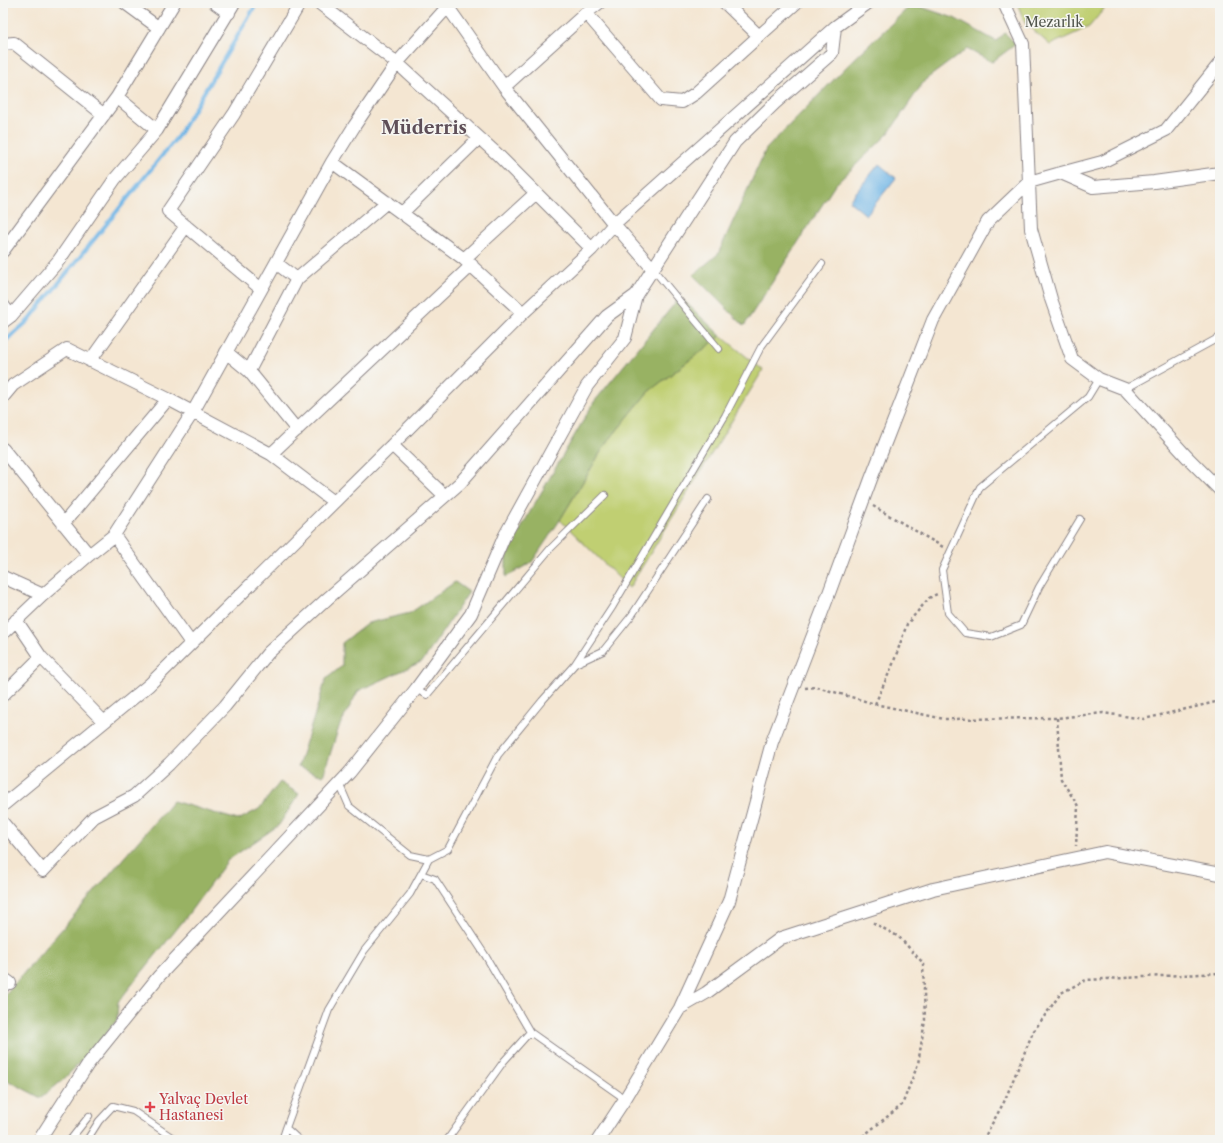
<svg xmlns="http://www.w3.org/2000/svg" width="1223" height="1143" font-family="'Libre Caslon Text',serif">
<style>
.green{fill:#c0cf72;stroke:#717856}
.forest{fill:#98b264;stroke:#5d6a50}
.water{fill:#6fb5e6;stroke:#486c90}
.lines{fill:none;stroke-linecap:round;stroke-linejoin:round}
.stream{stroke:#6fb5e6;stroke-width:4}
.service-casing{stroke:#8b8486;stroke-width:8}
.minor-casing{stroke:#8b8486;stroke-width:14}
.path{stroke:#8b8486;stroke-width:2.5;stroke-dasharray:3 3;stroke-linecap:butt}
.service{stroke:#fff;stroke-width:6}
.minor{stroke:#fff;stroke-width:12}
.health-dot{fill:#e0444e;stroke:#f6f6f2;stroke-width:1.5}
.labels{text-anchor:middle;stroke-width:3;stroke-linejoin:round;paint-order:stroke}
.park-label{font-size:14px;fill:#51564c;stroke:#f6f6f2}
.health-label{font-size:14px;fill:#be3a42;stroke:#f6f6f2;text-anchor:start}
.district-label{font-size:18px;font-weight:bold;fill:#5f4f58;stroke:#f6f6f2}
</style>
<rect width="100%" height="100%" fill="#f6f6f2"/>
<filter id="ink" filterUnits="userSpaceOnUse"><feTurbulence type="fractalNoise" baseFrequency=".025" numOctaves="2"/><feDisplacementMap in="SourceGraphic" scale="8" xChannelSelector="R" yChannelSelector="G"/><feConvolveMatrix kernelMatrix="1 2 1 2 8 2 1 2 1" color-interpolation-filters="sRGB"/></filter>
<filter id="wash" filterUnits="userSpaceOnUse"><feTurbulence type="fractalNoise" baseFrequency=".012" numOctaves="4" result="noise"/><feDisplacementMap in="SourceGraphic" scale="16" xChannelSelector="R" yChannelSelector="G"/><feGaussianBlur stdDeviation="0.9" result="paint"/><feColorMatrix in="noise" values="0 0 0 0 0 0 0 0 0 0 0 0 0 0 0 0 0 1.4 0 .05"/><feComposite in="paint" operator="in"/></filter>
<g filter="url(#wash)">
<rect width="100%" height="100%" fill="#f4e6d2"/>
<!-- green -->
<path class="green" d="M1017,3H1109L1089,27L1050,45L1025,23Z
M721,336L763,370L629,588L560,520L605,445L648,392Z"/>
<!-- forest -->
<path class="forest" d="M912,4L954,18L996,41L1005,33L1016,44L992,62L967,49L925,80L888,134L835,185L744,326L693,275L718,254L766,149L849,64Z
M680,297L721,336L648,392L605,445L560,520L532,562L506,577V557L531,510L594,402Z
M455,582L469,592L423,661L358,691L339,727L323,776L298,767L326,679L342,666V643L368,623L410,613Z
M280,782L299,794L279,825L228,860L184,920L118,1002L117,1020L103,1038L64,1079L41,1098L3,1078V997L173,801L238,820L259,809Z"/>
<!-- water -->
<path class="water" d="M879,164L896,178L866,215L849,201Z"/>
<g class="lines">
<!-- stream -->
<path class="stream" d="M3,343L28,321L178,136L257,3"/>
</g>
</g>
<g filter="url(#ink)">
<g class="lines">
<!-- service casing -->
<g class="service-casing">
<path id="service" d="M653,269L719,349
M1125,389L1220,337
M1080,519L1039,587L1021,625L991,637L965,633L948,613L942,570L980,487L1088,397L1099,379
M575,664L613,606L725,416L761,347L822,264
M416,689L427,695L550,549L605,495
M339,783L349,806L410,855L429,859L448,849L498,755L542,701L575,664L603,651L632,615L708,499
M421,874L435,879L485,955L530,1032L625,1099
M3,991L10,983
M70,1140L89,1116
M87,1140L99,1121L113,1106L133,1111L176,1140
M282,1140L286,1128
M299,1140L286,1128L329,1010L364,951L410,894L429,859
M447,1140L504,1061L530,1032"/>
</g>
<!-- minor casing -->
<g class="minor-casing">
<path id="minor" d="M125,3L159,28
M215,3L229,13
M319,3L397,63L497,154L536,193L464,259
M445,3L504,87L614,224L653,269
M1004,3L1023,44L1031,229L1051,299L1072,359L1099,379L1125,389L1187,457L1220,490
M586,13L661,100L682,102L696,93L759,36L725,3
M759,36L796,3
M3,44L14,43L104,115
M504,87L586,13L599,3
M117,97L157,130
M332,162L464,259L523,313
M1061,173L1102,162L1166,130L1220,63
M536,193L592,249
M402,213L479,138
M3,251L117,97L174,3
M276,263L297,279
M261,289L168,211L234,114L300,3
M3,305L11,316
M3,322L11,316L59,260L115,179L157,130L234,3
M226,352L249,371L297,430
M90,361L186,226
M249,371L297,279L387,202
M3,397L13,385L67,349L168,399L271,454L334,502
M392,445L445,496
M3,449L89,555
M271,454L472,265
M63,524L168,399
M114,535L191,643
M3,577L43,595
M16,620L41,657L104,722
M3,633L43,595L89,555L114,535L193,412L332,162L355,125L397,63L451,3
M3,695L41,657
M3,805L149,685L392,445L523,313L592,249L614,224L835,27L868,3
M3,823L43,871L94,817L134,796L169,764L225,706L268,653L327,599L460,483L607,316L636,295L735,142L775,103L832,53L835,27
M3,978L10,983
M680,1008L706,993L781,938L933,889L1105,852L1220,874
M39,1140L88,1064L159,976L350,772L416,689L471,614L504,537L587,386L625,338L636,295
M598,1140L625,1099L680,1008L729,901L772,742L825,604L871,479L933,320L988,221L1029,182L1061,173L1093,187L1154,182L1220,173"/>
</g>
<!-- path -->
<path class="path" d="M873,506L943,547
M805,688L817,687L875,704L944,719L1057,718L1103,713L1144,719L1220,701
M875,704L893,664L907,624L929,598L937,594
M1057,718L1061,779L1078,806L1076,846
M858,1140L902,1105L918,1064L925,1020L923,963L899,937L872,922
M983,1140L1004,1102L1033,1032L1061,993L1086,980L1220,973"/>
<!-- service -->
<use href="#service" class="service"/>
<!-- minor -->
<use href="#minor" class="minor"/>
</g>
</g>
<!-- markers -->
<path class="health-dot" d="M148 1101h4v4h4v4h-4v4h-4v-4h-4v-4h4z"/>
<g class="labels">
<!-- park labels -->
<g class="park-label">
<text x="1054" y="27">Mezarlık</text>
</g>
<!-- health labels -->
<g class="health-label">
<text x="159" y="1104">Yalvaç Devlet<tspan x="159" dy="16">Hastanesi</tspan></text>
</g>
<!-- district labels -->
<g class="district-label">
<text x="424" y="134">Müderris</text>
</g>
</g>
<!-- margin -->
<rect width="1223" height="1143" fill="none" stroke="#f6f6f2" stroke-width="16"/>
</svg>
